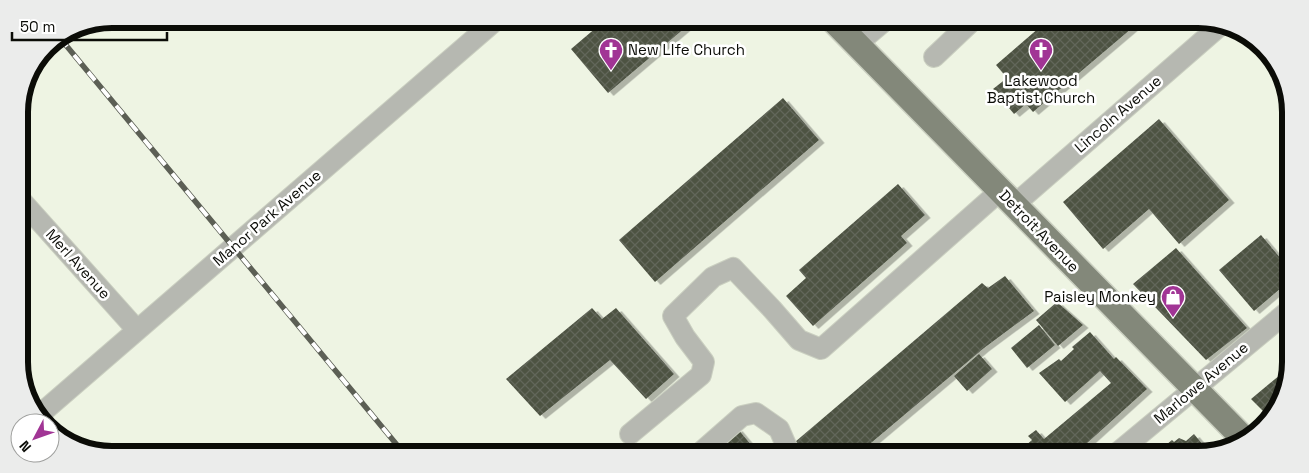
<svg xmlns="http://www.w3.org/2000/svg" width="1309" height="473" font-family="'Space Grotesk',sans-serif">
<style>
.building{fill:url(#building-cross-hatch);filter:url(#shadow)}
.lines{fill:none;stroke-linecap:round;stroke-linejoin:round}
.minor-casing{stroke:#cacfc0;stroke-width:22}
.major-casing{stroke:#cacfc0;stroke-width:28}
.minor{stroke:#b6b8b1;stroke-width:20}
.major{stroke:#83887a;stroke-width:25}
.rail-casing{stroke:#5c5f55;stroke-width:5.5}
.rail{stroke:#fff;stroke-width:4;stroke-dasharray:11;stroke-linecap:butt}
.labels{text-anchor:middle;stroke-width:5;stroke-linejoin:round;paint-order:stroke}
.poi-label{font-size:15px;fill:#0b0c07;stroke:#fff;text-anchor:start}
.street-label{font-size:15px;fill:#0b0c07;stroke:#fff}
.rim{fill:none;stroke:#0b0c07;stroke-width:6}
</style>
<defs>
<pattern id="building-cross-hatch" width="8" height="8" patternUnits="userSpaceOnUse" patternTransform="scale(1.25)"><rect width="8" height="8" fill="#4d5243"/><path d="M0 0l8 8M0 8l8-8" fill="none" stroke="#62665a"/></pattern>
<filter id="shadow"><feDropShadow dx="5.5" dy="3" stdDeviation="0" flood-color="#0004"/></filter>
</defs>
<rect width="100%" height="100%" fill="#eef4e3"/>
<!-- building -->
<path class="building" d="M604,21H693L608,93L571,49Z
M1037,23H1138L1033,112L1026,104L1014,114L993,89L1007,78L996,65L1040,27Z
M783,98L819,140L655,282L619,240Z
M1159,119L1229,200L1179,244L1149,209L1103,249L1063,202Z
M898,184L925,215L901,236L907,243L813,326L786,296L806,278L799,270Z
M1261,235L1287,266V283L1254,311L1219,270Z
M1176,248L1247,328L1206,360L1133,284Z
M1005,276L1034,311L984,348L859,453L804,452L795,442L982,283L988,288Z
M1057,302L1083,325L1058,346L1036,320Z
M592,308L602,319L616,308L674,374L646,399L610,360L540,416L506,379Z
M1039,325L1055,345L1027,368L1011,348Z
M1090,332L1114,359L1116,357L1147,389L1075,454L1017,453L1032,440L1028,436L1036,430L1044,439L1111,383L1100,371L1065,402L1039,373L1059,359L1061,361L1074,349L1072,347Z
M979,354L992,369L967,391L954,376Z
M1286,370L1285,391L1268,416L1251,399Z
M737,428L757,452H709Z
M1194,434L1209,452L1204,454H1155L1172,440L1174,442L1179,438L1186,441Z"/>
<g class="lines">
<!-- minor casing -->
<g class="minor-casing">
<path id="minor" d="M857,44L883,22
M934,57L971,22
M19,198L137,330
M1014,205L1222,24
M38,416L496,20
M630,434L701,375L704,362L685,337L673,316L713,277L733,268L772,309L799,340L821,349L1000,191
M701,452L742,416L756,413L779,429L789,452
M1116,454L1287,312"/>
</g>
<!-- major casing -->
<g class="major-casing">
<path id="major" d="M835,22L1244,439"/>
</g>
<!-- minor -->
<use href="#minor" class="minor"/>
<!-- major -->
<use href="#major" class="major"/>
<!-- rail casing -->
<g class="rail-casing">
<path id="rail" d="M60,38L402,451"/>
</g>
<!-- rail -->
<use href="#rail" class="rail"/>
</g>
<!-- icons -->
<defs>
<g id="church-pin" transform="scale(1.25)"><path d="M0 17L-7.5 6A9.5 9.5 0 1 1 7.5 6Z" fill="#a13595" stroke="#fff"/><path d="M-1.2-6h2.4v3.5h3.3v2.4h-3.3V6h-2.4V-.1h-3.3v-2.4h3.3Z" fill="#fff"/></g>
<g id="shop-pin" transform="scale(1.25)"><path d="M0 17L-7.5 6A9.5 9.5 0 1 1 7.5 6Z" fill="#a13595" stroke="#fff"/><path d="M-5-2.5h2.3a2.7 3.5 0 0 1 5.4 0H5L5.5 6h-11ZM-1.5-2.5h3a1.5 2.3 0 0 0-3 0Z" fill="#fff"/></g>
</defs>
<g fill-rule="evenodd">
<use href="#church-pin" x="611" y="50"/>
<use href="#church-pin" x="1041" y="50"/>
<use href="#shop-pin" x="1173" y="297"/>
</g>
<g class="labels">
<!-- poi labels -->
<g class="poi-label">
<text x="628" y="55">New LIfe Church</text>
<text x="1041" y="86" text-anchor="middle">Lakewood<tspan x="1041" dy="17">Baptist Church</tspan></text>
<text x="1156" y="302" text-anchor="end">Paisley Monkey</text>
</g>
<!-- street labels -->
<g class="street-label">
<text transform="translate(1118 114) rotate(-41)" y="5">Lincoln Avenue</text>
<text transform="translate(267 218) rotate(-41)" y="5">Manor Park Avenue</text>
<text transform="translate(1039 231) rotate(46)" y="5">Detroit Avenue</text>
<text transform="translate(78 264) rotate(48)" y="5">Merl Avenue</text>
<text transform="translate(1201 383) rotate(-40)" y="5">Marlowe Avenue</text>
</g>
</g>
<!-- crop -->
<path d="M0 0H1309V473H0ZM112 28H1198A84 84 0 0 1 1282 112V362A84 84 0 0 1 1198 446H112A84 84 0 0 1 28 362V112A84 84 0 0 1 112 28Z" fill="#ebeceb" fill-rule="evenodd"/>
<path class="rim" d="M112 28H1198A84 84 0 0 1 1282 112V362A84 84 0 0 1 1198 446H112A84 84 0 0 1 28 362V112A84 84 0 0 1 112 28Z"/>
<!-- north arrow -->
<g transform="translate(35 438) rotate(229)"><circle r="24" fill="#ffffff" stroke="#9d9e9c"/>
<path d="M0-4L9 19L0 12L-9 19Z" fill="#a13595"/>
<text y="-8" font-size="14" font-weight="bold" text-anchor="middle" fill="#0b0c07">N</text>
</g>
<!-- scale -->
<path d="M12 32v8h155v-8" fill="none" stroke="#0b0c07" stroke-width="2.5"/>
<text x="20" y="32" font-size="15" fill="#0b0c07" stroke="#ffffff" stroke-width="4" paint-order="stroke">50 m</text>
</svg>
